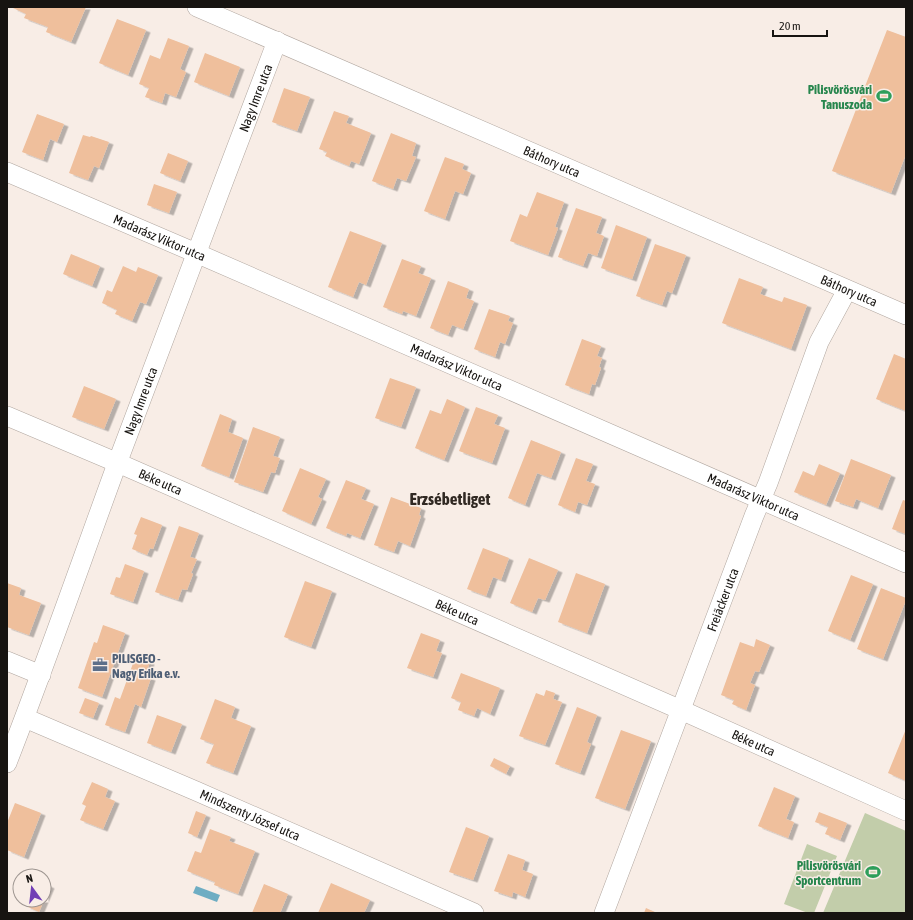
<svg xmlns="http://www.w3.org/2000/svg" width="913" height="920" font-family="'Asap Condensed',sans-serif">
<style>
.green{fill:#c2cdaa}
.water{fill:#6eadc3}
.building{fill:#efbf9c;filter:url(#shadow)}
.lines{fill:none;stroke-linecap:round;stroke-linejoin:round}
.minor-casing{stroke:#b1a7a0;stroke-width:20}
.minor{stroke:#fff;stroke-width:19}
.labels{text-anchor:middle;stroke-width:3;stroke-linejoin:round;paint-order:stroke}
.leisure-label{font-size:13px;font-weight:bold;fill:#27864d;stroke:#f8ede6;text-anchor:end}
.street-label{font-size:13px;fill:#171411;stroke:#f8ede6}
.service-label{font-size:13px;font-weight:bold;fill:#4e5e75;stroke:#f8ede6;text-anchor:start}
.district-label{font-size:17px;font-weight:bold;fill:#312923;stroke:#f8ede6}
</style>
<defs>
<filter id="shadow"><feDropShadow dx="4.5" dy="2.5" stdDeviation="0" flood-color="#0004"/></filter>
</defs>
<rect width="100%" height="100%" fill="#f8ede6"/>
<!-- green -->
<path class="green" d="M865,813L906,831V913H823Z
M807,844L837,856L814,913H808L784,904Z"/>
<!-- water -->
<path class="water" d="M196,886L220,895L217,902L193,893Z"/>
<!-- building -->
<path class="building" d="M13,7H86L71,42L46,32L48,27L24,18L26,14L13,8Z
M117,19L146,30L128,75L99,63Z
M887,30L906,37V154L891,193L832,171Z
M168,38L189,46L180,69L186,72L176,97L165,93L162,103L145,97L149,88L139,84L150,55L160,59Z
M205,53L240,67L229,96L194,82Z
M284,88L310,97L297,131L272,122Z
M334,111L349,116L346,123L371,133L359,164L351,161L349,166L325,156L327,152L319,149Z
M37,114L64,124L57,142L50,139L43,160L22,152Z
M391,133L416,143L412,156L416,157L406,181L397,178L393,189L372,181Z
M83,135L90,137L91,136L109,142L99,168L94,166L88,180L69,173Z
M168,153L188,161L180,181L160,173Z
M445,157L464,164L462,169L471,173L463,194L455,191L445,219L424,211Z
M154,184L177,192L169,213L147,205Z
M537,192L564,202L555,227L558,228L548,255L510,241L520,214L527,217Z
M576,208L602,217L596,233L604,236L597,256L588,253L583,266L558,257Z
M616,225L647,237L632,279L601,268Z
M350,231L382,243L366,285L359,282L353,297L328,287Z
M655,244L686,255L672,293L667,291L662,305L636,296Z
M71,254L100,266L92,286L63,274Z
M402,259L421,266L418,273L431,278L416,316L403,311L402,314L383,307Z
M123,266L136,272L138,267L158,275L146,304L140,302L132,321L115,314L117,310L102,303L107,290L112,292Z
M739,278L763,287L760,294L782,302L784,297L807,305L791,349L722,323Z
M448,281L469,289L466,298L474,301L463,329L452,325L448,335L430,328Z
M489,309L510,316L508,321L513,323L505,344L500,342L495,357L474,349Z
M582,339L601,346L597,356L602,358L599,367L601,368L595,385L592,384L589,394L565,385Z
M894,354L906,359V411L876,399Z
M390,378L416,387L401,427L375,418Z
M84,386L116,399L104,429L72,417Z
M447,399L465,407L444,460L415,448L430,410L441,414Z
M476,407L498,415L494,424L505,428L492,463L459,451Z
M220,414L232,419L228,432L243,438L229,477L201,466Z
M253,427L280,437L273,456L280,458L275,473L271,472L263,492L234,482Z
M531,440L561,452L551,478L537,473L525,505L508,498Z
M576,458L593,464L586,481L595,484L587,505L578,502L575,512L558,505Z
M851,459L891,475L878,508L856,499L853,507L835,501Z
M819,464L840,473L826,505L794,492L803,471L814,476Z
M300,468L326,479L318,497L322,499L311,524L282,511Z
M346,480L366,488L361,499L374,504L360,538L347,533L346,536L326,528Z
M391,497L421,508L419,515L421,516L410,546L398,541L394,552L374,545Z
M903,500L906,501V534L892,529Z
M141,517L162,525L153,549L150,548L147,555L132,549L137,535L134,534Z
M179,526L199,533L190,557L197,559L191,573L193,574L187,590L182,589L178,600L155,592Z
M483,548L509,558L501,580L493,577L486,596L467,589Z
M529,558L558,570L545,600L538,598L532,612L510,603Z
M125,564L144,571L133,602L110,594L116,577L120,578Z
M576,573L605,584L587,633L558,622Z
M851,575L873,584L850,640L828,631Z
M305,581L332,591L311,647L284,637Z
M7,583L21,588L19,595L41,603L29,635L7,627Z
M881,588L906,598V600L883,659L857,649Z
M103,625L125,633L102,697L78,688L94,642L97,643Z
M421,633L440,640L436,651L442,653L433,677L407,668Z
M756,639L770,645L759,672L755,671L750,683L755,685L746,710L732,704L734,700L721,695L740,642L754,647Z
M135,658L150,662L145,676L151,678L141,707L135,704L125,732L105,725L115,697L120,699Z
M461,673L500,688L490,714L477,708L474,716L458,710L461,702L451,698Z
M546,690L555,693L553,699L562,702L545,745L519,736L536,693L544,696Z
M85,698L99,703L93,718L79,713Z
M215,699L235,707L231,718L251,726L233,773L206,763L214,744L200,739Z
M577,707L597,715L587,742L591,744L580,773L555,764Z
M157,715L182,724L171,752L147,743Z
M906,729V781L888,773Z
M621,730L651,741L625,809L595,798Z
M494,758L510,766L506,774L490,766Z
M92,782L108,789L105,797L115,801L103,829L80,820L86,806L82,804Z
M774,787L795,796L786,819L794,822L788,838L758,826Z
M15,803L41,813L24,857L7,850V823Z
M196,811L206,815L197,837L188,833Z
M819,812L847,823L840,840L825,834L828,827L815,822Z
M466,827L489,836L473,880L449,872Z
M210,829L231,837L229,841L255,851L238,894L214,885L215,882L187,871L195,851L201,853Z
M508,854L525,860L522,870L533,874L525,897L513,892L512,897L494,891Z
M44,883L50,886L39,912L26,906L28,900H44Z
M331,883L370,900L364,913H318Z
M264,884L288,894L280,913H252Z
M646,908L657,913H644Z"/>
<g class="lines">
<!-- minor casing -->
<g class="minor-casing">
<g id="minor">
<path id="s1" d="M197,7L906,315"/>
<path id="s2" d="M7,172L196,253L906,563"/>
<path id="s3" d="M7,416L118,463L681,710L906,811"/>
<path d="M7,661L41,675"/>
<path id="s4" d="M25,718L196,791L474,913"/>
<path id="s5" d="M7,763C46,663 81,562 118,461C170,321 224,181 277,41"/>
<path id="s6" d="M604,913L754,516L768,483L819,342L847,290"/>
</g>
</g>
<!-- minor -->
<use href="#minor" class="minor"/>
</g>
<!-- icons -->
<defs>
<g id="stadium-bare" transform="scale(1.2)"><path d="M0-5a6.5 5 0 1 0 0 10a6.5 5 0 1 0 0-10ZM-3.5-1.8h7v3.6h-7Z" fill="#2e9e5b" stroke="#f8ede6" stroke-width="2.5" paint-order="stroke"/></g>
<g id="office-bare" transform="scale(1.2)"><path d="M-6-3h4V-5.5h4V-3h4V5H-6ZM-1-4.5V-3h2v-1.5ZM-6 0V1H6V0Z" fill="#5c6f8a" stroke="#f8ede6" stroke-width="2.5" paint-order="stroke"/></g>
</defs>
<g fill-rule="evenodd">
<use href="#stadium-bare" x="884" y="96"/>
<use href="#office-bare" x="100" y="665"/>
<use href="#stadium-bare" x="873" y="872"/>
</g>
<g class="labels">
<!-- leisure labels -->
<g class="leisure-label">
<text x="872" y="94">Pilisvörösvári<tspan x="872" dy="15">Tanuszoda</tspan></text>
<text x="861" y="870">Pilisvörösvári<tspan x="861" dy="15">Sportcentrum</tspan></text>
</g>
<!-- street labels -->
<g class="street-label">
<text dy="5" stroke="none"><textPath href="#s5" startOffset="710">Nagy Imre utca</textPath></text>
<text dy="5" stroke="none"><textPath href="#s1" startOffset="387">Báthory utca</textPath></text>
<text dy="5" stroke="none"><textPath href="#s2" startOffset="166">Madarász Viktor utca</textPath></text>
<text dy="5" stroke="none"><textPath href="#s1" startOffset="711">Báthory utca</textPath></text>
<text dy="5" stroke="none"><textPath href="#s2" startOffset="490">Madarász Viktor utca</textPath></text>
<text dy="5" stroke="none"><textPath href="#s5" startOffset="386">Nagy Imre utca</textPath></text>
<text dy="5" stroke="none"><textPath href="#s3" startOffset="167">Béke utca</textPath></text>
<text dy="5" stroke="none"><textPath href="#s2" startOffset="814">Madarász Viktor utca</textPath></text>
<text dy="5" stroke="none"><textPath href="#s6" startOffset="335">Freiäcker utca</textPath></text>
<text dy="5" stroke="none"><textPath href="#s3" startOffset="491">Béke utca</textPath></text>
<text dy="5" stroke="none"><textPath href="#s3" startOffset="815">Béke utca</textPath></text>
<text dy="5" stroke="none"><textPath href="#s4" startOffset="245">Mindszenty József utca</textPath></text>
</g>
<!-- service labels -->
<g class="service-label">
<text x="112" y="663">PILISGEO -<tspan x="112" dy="15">Nagy Erika e.v.</tspan></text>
</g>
<!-- district labels -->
<g class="district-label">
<text x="450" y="505">Erzsébetliget</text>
</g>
</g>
<!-- border -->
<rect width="913" height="920" fill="none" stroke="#171411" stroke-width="16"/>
<!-- north arrow -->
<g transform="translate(32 888) rotate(345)"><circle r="19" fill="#f8ede6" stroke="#9e9691"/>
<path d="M0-3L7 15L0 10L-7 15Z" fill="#713eb5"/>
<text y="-6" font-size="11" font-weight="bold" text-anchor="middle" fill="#171411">N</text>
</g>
<!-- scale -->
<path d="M773 30v6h54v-6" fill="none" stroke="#171411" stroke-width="2"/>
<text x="779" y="30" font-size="12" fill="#171411" stroke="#f8ede6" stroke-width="3" paint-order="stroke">20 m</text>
</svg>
